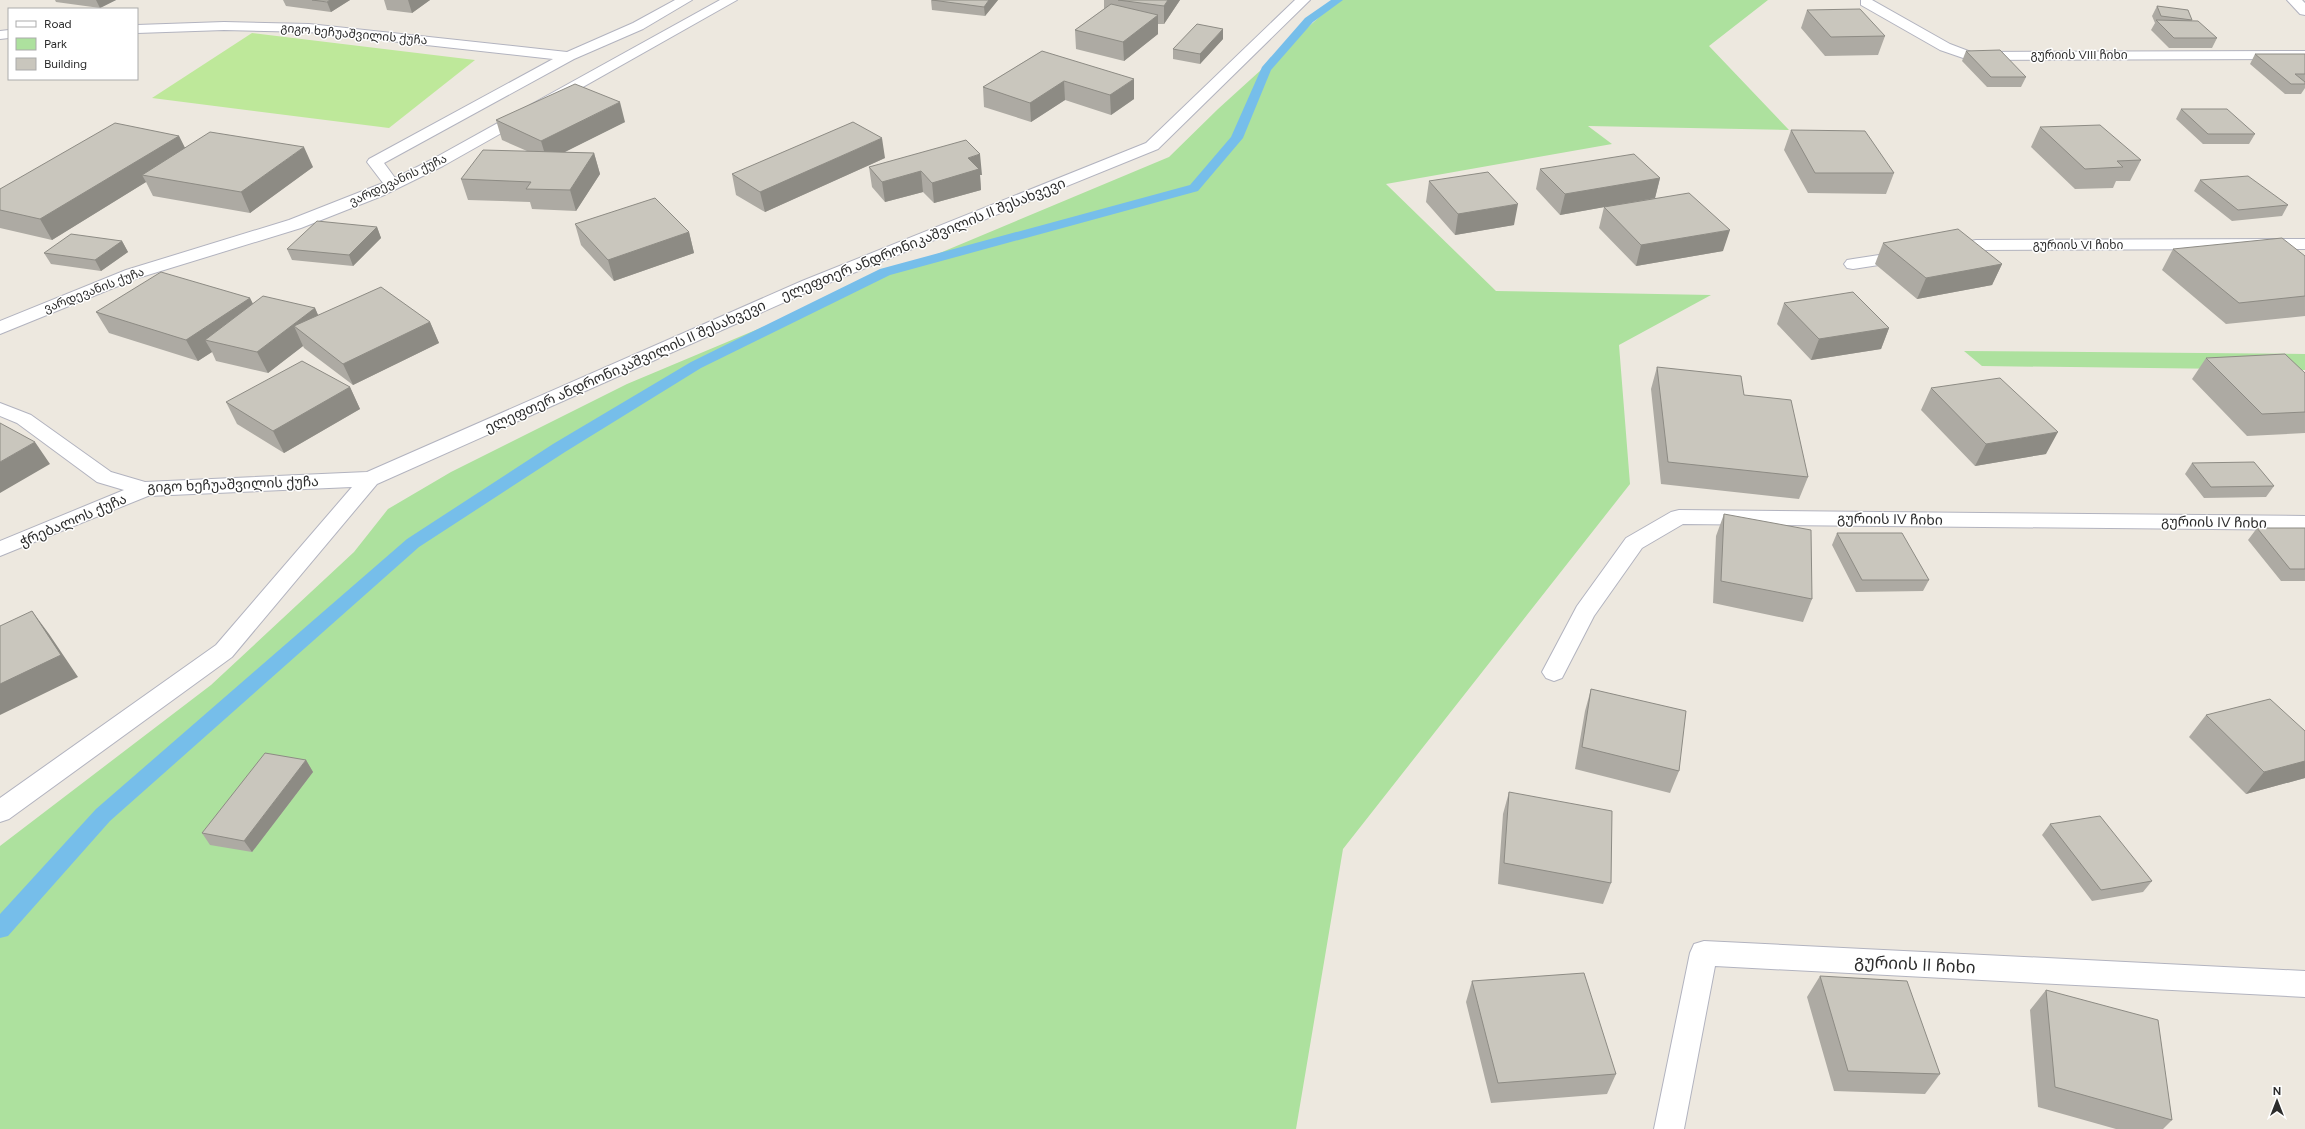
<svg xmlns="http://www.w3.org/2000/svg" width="2305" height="1129" font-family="Figtree,'Noto Sans Georgian',sans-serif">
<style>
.green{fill:#ade19e}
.pitch{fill:#bee89a}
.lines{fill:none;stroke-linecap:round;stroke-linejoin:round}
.stream{fill:#76beea;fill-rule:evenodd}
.minor-casing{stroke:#b2b3bf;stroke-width:2}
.minor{fill:#fff;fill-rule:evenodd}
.wall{fill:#adaaa3}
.shaded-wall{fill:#8d8b84}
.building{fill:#c9c6bd;stroke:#8d8b84}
.labels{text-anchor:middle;stroke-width:3;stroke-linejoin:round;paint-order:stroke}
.far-street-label{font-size:12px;fill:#2c2c2c;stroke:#fff}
.street-label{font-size:14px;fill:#2c2c2c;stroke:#fff}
.near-street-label{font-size:17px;fill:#2c2c2c;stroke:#fff}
</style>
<rect width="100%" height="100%" fill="#ede8df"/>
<!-- green -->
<path class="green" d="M1338,0H1768L1709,46L1789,130L1588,126L1612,144L1386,184L1496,291L1711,295L1619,345L1630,484L1343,849L1296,1129H0V846L211,685L354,552L388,509L451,472L627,384L1169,157L1218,109Z
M1964,351L2305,354V370L1982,366Z"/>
<!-- pitch -->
<path class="pitch" d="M252,33L475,60L389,128L152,98Z"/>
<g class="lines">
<!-- stream -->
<path class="stream" d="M1331,0H1343L1313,22L1271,70L1243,138L1198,191L890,275L701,368L565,452L419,547L110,821L8,936L0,938V914L96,809L407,539L553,444L691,362L880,269L1190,185L1231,137L1262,67L1305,18Z"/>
<!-- minor casing -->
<g class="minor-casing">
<path id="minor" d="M675,0H692L643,29L574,59L384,163L395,178L431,160L720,0H737L443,166L382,196L301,228L138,278L0,334V321L126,270L289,220L383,183L367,162L369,159L553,59L309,32L224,30L137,33V25L224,22L309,24L567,52L633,23Z
M1295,0H1310L1158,149L814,289L377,484L232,657L9,819L0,822V798L216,645L352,487L148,496L0,556V541L124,490L97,482L17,423L0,416V403L31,415L111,472L145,482L367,472L802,281L1146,143Z
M1861,0H1872L1950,44L1971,52L2305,51V59L1969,60L1940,50L1861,5Z
M2287,0H2302L2305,3V15L2300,14Z
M9,30V38L0,39V31Z
M2305,239V249L1976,250L1947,255L1941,254L1938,250L1941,246L1976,240Z
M1905,251L1911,252L1914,256L1911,260L1853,269L1847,268L1844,264L1847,260L1853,259Z
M1679,510L2305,516V530L1683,524L1642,548L1594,616L1562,678L1554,681L1546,678L1542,672L1577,606L1626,538L1671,512Z
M1704,941L2305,971V997L1715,966L1684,1129H1654L1690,953L1694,944Z"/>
</g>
<!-- minor -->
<use href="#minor" class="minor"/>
</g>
<!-- wall -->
<path class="wall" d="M55,0H116L100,8L56,2Z
M283,0H350L331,12L286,6Z
M384,0H430L412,13L387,10Z
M931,0H998L985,16L932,10Z
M1104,0H1180L1164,24H1158V34L1124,61L1076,49L1075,30L1104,9Z
M2157,6L2192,20L2191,21L2217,38L2212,48H2169L2151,30L2155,23L2152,16Z
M1807,10L1885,36L1878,55L1825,56L1801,28Z
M1223,39L1200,64L1173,59V49Z
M1042,51L1134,99L1111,115L1065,100L1031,122L984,107L983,87Z
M1966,51L2026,77L2021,87H1987L1962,61Z
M2255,54H2305V88L2301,94H2285L2250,64Z
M2181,109L2255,134L2249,144H2203L2176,119Z
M496,120L625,122L564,152L594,153L600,174L576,211L532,209L530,202L468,200L461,179L527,151L502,140Z
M2040,127L2141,160L2130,181H2116L2113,188L2075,189L2031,147Z
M1791,130L1894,173L1886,194L1808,193L1784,150Z
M179,136L185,148L313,167L250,213L153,196L146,182L52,240L0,228V189Z
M885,158L765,212L736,195L732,174Z
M869,167L982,175H980L981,190L934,203L923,192L885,202L872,187Z
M1540,169L1660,178L1655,198L1723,251L1636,266L1599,228L1604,207L1560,215L1536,189Z
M2200,180L2288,205L2282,216L2232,221L2194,191Z
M1429,181L1514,225L1455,235L1426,202Z
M575,224L689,232L694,253L614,281L581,245Z
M377,227L381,238L353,266L292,260L287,249Z
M122,241L128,252L101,271L51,264L44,253Z
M1883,243L2002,264L1992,285L1917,299L1875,264Z
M2173,249L2305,256V316L2226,324L2162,270Z
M250,298L253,304L315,308L318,315L430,322L439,343L353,385L304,348L303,346L268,373L216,361L212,352L198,361L109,333L96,312Z
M1784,303L1889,328L1881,349L1811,360L1777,324Z
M2206,358L2305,373V433L2247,436L2192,379Z
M1657,367L1744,395L1808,477L1799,499L1661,484L1651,389Z
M350,387L360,409L284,453L237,424L226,402Z
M1931,388L2046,454L1975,466L1921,410Z
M2192,463L2274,486L2266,497L2204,498L2185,474Z
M1724,514L1812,599L1803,622L1713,603L1716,536Z
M2257,528H2305V581H2281L2248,540Z
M1837,533L1929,580L1923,591L1856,592L1832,545Z
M1591,689L1679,771L1670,793L1575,769L1585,711Z
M2206,715L2305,731V778L2246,794L2189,737Z
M306,760L313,772L252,852L210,845L202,833Z
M1509,792L1611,883L1603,904L1498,884L1503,814Z
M2050,824L2152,881L2143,892L2092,901L2042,835Z
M1820,976L1940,1074L1925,1094L1834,1091L1807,997Z
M1472,981L1616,1074L1607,1094L1491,1103L1466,1002Z
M2046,990L2172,1120L2163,1129H2116L2038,1107L2030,1010Z"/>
<!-- shaded-wall -->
<path class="shaded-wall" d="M96,0H116L100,8Z
M330,0H350L331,12L327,2Z
M408,0H430L412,13Z
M989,0H998L985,16L984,7Z
M1168,0H1180L1164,24V6Z
M1158,15V34L1124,61L1123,42Z
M1223,29V39L1200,64V54Z
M1134,79V99L1111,115L1110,95Z
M1064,81L1065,100L1031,122L1030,103Z
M620,102L625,122L547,161L541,141Z
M179,136L189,156L142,175L146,182L52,240L40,219Z
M882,138L885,158L765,212L760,192Z
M304,147L313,167L250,213L241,192Z
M594,153L600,174L576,211L570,190Z
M980,154L982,175H980L981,190L934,203L932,183L968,158Z
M921,171L923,192L885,202L882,182Z
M1660,178L1655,198L1560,215L1565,194Z
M1518,204L1514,225L1455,235L1458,214Z
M377,227L381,238L353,266L349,255Z
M1730,230L1723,251L1636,266L1641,245Z
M689,232L694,253L614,281L608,260Z
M122,241L128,252L101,271L95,260Z
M2002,264L1992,285L1917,299L1926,278Z
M250,298L261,320L205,340L212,352L198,361L186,340Z
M315,308L324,329L294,326L303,346L268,373L257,352Z
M430,322L439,343L353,385L343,364Z
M1889,328L1881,349L1811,360L1819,339Z
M350,387L360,409L284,453L273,431Z
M2058,432L2046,454L1975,466L1986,444Z
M35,442L50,464L0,493V462Z
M32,611L49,634L78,677L0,715V684Z
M306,760L313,772L252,852L244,841Z
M2305,761V778L2246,794L2264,772Z"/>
<!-- building -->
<path class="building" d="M312,0H330L327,2Z
M932,0H989L984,7Z
M1118,0H1168L1164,6Z
M1111,4L1158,15L1123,42L1075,30Z
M2157,6L2188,10L2192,20L2161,16Z
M1860,9L1885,36L1831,37L1807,10Z
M2156,20L2198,21L2217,38H2174Z
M1197,24L1223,29L1200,54L1173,49Z
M2000,50L2026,77H1991L1966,51Z
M1042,51L1134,79L1110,95L1064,81L1030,103L983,87Z
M2255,54H2305V74H2295L2305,82V84H2291Z
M575,84L620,102L541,141L496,120Z
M2181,109H2227L2255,134H2208Z
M853,122L882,138L760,192L732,174Z
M115,123L179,136L40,219L0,210V189Z
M2100,125L2141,160L2117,161L2123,167L2085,169L2040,127Z
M1791,130L1865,131L1894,173H1815Z
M210,132L304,147L241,192L142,175Z
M966,140L980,154L968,158L979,169L932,183L921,171L882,182L869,167Z
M483,150L594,153L570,190L526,189L531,182L461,179Z
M1634,154L1660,178L1565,194L1540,169Z
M1488,172L1518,204L1458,214L1429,181Z
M2248,176L2288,205L2238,210L2200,180Z
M1689,193L1730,230L1641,245L1604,207Z
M655,198L689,232L608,260L575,224Z
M317,221L377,227L349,255L287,249Z
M1958,229L2002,264L1926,278L1883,243Z
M71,234L122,241L95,260L44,253Z
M2282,238L2305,256V296L2239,303L2173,249Z
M161,272L250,298L186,340L96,312Z
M381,287L430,322L343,364L294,326Z
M1853,292L1889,328L1819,339L1784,303Z
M263,296L315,308L257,352L205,340Z
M2285,354L2305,373V412L2262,414L2206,358Z
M302,361L350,387L273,431L226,402Z
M1657,367L1741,376L1744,395L1791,400L1808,477L1668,462Z
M2000,378L2058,432L1986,444L1931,388Z
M0,423L35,442L0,462Z
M2254,462L2274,486L2211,487L2192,463Z
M1724,514L1811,530L1812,599L1721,581Z
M2257,528H2305V569H2290Z
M1837,533H1902L1929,580H1862Z
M32,611L61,655L0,684V626Z
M1591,689L1686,711L1679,771L1582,747Z
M2270,699L2305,731V761L2264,772L2206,715Z
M265,753L306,760L244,841L202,833Z
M1509,792L1612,811L1611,883L1504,863Z
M2100,816L2152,881L2101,890L2050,824Z
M1584,973L1616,1074L1498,1083L1472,981Z
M1820,976L1907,981L1940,1074L1848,1071Z
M2046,990L2158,1020L2172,1120L2055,1087Z"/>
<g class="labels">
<!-- far-street labels -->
<g class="far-street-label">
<text transform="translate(354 34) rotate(5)" y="4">გიგო ხეჩუაშვილის ქუჩა</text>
<text x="2079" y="59">გურიის VIII ჩიხი</text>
<text transform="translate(398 180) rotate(-25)" y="4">ვარდევანის ქუჩა</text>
<text x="2078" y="249">გურიის VI ჩიხი</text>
<text transform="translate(94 290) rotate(-21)" y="4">ვარდევანის ქუჩა</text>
</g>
<!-- street labels -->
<g class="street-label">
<text transform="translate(923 239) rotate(-22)" y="5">ელეფთერ ანდრონიკაშვილის II შესახვევი</text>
<text transform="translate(625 366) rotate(-24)" y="5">ელეფთერ ანდრონიკაშვილის II შესახვევი</text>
<text transform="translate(233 484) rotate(-2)" y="5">გიგო ხეჩუაშვილის ქუჩა</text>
<text transform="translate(1890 519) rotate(1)" y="5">გურიის IV ჩიხი</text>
<text transform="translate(73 520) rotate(-23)" y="5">ჭრებალოს ქუჩა</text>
<text transform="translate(2214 522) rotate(1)" y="5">გურიის IV ჩიხი</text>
</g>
<!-- near-street labels -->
<g class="near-street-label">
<text transform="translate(1915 964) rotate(3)" y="6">გურიის II ჩიხი</text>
</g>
</g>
<!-- legend -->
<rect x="8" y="8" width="130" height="72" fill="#ffffff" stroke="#ababab"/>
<rect x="16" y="21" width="20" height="6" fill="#ffffff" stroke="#ababab"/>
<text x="44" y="28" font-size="12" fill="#2c2c2c">Road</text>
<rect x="16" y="38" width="20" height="12" fill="#ade19e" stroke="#ababab"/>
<text x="44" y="48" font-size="12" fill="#2c2c2c">Park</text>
<rect x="16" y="58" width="20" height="12" fill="#c9c6bd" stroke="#ababab"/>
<text x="44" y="68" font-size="12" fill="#2c2c2c">Building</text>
<!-- north arrow -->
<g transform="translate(2277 1101)" stroke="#ffffff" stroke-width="3" paint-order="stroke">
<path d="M0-3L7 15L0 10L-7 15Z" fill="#2c2c2c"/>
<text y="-6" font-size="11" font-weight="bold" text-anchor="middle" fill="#2c2c2c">N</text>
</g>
</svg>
